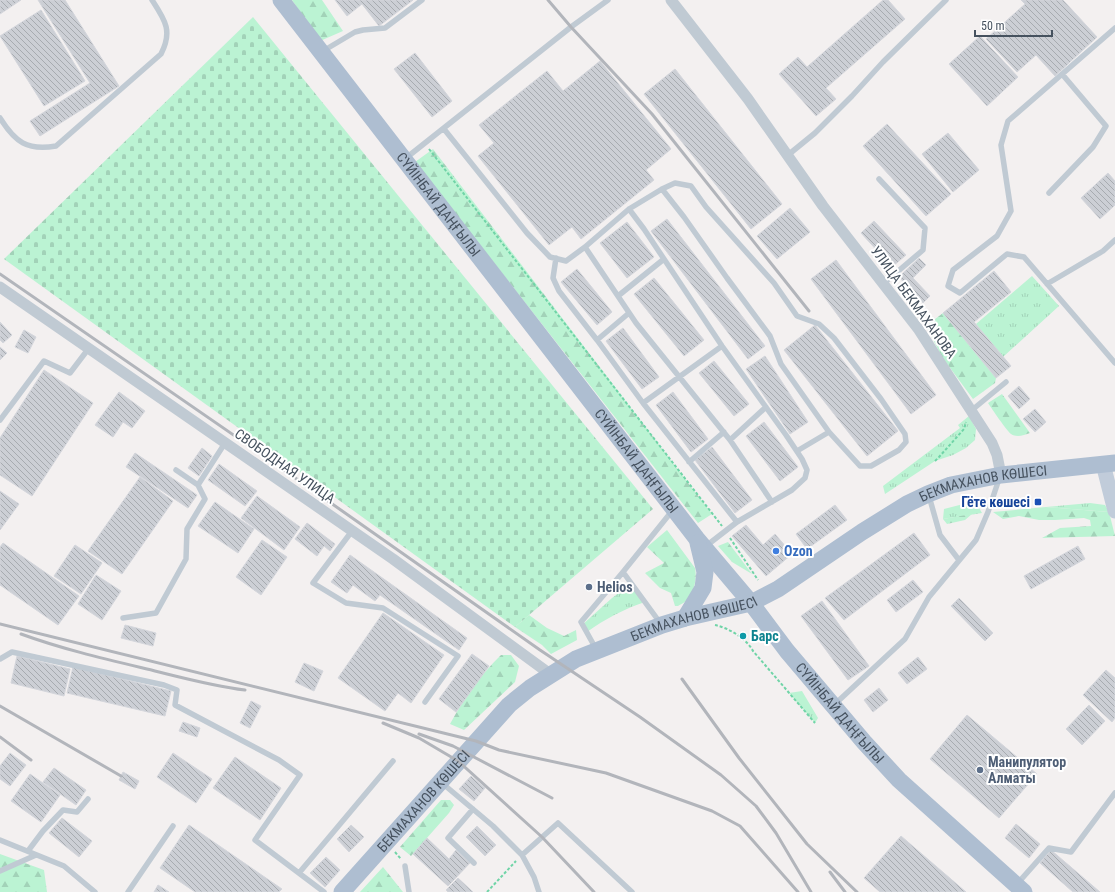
<svg xmlns="http://www.w3.org/2000/svg" width="1115" height="892" font-family="'Roboto Condensed',sans-serif">
<style>
.grass{fill:url(#grass-tufts)}
.forest{fill:url(#forest-firs)}
.cemetery{fill:url(#cemetery-stones)}
.building{fill:url(#building-back-hatch);stroke:#d4d6dc}
.lines{fill:none;stroke-linecap:round;stroke-linejoin:round}
.path{stroke:#70d4a7;stroke-width:2;stroke-dasharray:3 2;stroke-linecap:butt}
.lane{stroke:#c0cad3;stroke-width:5.5}
.street{stroke:#c0cad3;stroke-width:11}
.secondary{stroke:#c1ccda;stroke-width:15}
.primary{stroke:#aebed1;stroke-width:17}
.rail{stroke:#b2b5bb;stroke-width:3}
.transit-dot{fill:#1a4fb4;stroke:#fff;stroke-width:1.5}
.shop-dot{fill:#3f7fe0;stroke:#fff;stroke-width:1.5}
.service-dot{fill:#5c6f8a;stroke:#fff;stroke-width:1.5}
.culture-dot{fill:#0f9aa8;stroke:#fff;stroke-width:1.5}
.labels{text-anchor:middle;stroke-width:4;stroke-linejoin:round;paint-order:stroke}
.street-label{font-size:14px;fill:#46525f;stroke:#fff}
.transit-label{font-size:14px;font-weight:bold;fill:#164399;stroke:#fff;text-anchor:end}
.shop-label{font-size:14px;font-weight:bold;fill:#366cbe;stroke:#fff;text-anchor:start}
.service-label{font-size:14px;font-weight:bold;fill:#4e5e75;stroke:#fff;text-anchor:start}
.culture-label{font-size:14px;font-weight:bold;fill:#0d838f;stroke:#fff;text-anchor:start}
</style>
<defs>
<pattern id="grass-tufts" width="24" height="20" patternUnits="userSpaceOnUse"><rect width="24" height="20" fill="#bbf3d3"/><path d="M3 7l-1-3M5 7V3M7 7l1-3M15 17l-1-3M17 17v-4M19 17l1-3" fill="none" stroke="#a2d2b8"/></pattern>
<pattern id="forest-firs" width="22" height="20" patternUnits="userSpaceOnUse"><rect width="22" height="20" fill="#bbf3d3"/><path d="M5 1l3.5 6h-7zM16 11l3.5 6h-7z" fill="#a2d2b8"/></pattern>
<pattern id="cemetery-stones" width="16" height="16" patternUnits="userSpaceOnUse"><rect width="16" height="16" fill="#bbf3d3"/><path d="M2 7V4a2 2 0 0 1 4 0v3zM10 15v-3a2 2 0 0 1 4 0v3z" fill="#a2d2b8"/></pattern>
<pattern id="building-back-hatch" width="6" height="6" patternUnits="userSpaceOnUse"><rect width="6" height="6" fill="#cccfd5"/><path d="M-1 5l2 2M0 0l6 6M5-1l2 2" fill="none" stroke="#a7abb0"/></pattern>
</defs>
<rect width="100%" height="100%" fill="#f3f0f0"/>
<!-- grass -->
<path class="grass" d="M1032,276L1059,306L1003,357L976,324Z
M969,416L976,429L975,440L966,448L953,455L935,461L885,494L883,486L960,428L958,425Z
M975,501L982,513L943,519L944,509Z
M1090,503L1105,505L1109,512L1046,507Z
M632,583L645,602C624,609 605,619 587,632L582,625L612,598Z
M802,691L818,718L815,723L789,693Z"/>
<!-- forest -->
<path class="forest" d="M292,0H322L343,31L320,41Z
M433,149L712,514L698,523L415,162Z
M943,313L996,378L995,383L973,399L942,357L926,326Z
M1002,394L1030,433C1024,435 1017,438 1011,434C1007,431 992,409 988,403Z
M1046,507L1109,512L1115,536L1042,538L1060,528L1091,526L1090,520L1084,518L1055,520H1039L1019,516L1003,519L993,512Z
M972,514L965,520L947,524L943,519Z
M667,530L695,568C697,577 695,590 688,599C686,602 681,604 678,606H675L671,593L660,588L645,573L664,563L647,547Z
M728,542L752,574L732,562L718,546Z
M529,615L547,628L564,636L576,630L577,640L551,654L542,645L515,627Z
M501,655H511L519,666L515,682L464,730L450,724C463,700 481,674 501,655Z
M441,800H450L454,805L449,813L411,856L400,847Z
M0,854L44,870L47,892H0Z
M383,867L403,892H360Z"/>
<!-- cemetery -->
<path class="cemetery" d="M253,17L653,509L515,627L4,259Z"/>
<!-- building -->
<path class="building" d="M0,0H21L0,14Z
M38,0H65L119,86L40,136L30,121L90,83Z
M335,0H413L379,26L362,4L347,16Z
M883,0H888L905,19L826,88L836,99L816,116L779,74L798,57L807,67Z
M1021,0H1063L1097,37L1055,76L1036,55L1017,72L986,39L1025,4Z
M41,10L85,81L44,106L0,36Z
M980,36L1018,77L987,106L949,64Z
M415,53L452,101L432,117L394,69Z
M600,61L671,149L646,170L654,180L581,239L572,227L549,245L478,156L494,143L479,125L547,71L563,91Z
M675,69L782,204L751,229L644,94Z
M887,124L951,194L926,216L863,146Z
M948,133L979,170L953,192L922,154Z
M1108,173L1115,181V205L1100,219L1081,198Z
M790,208L810,232L777,259L757,236Z
M667,219L765,346L748,359L651,231Z
M874,221L906,255L892,267L861,233Z
M627,222L654,257L627,278L600,243Z
M919,258L926,265L913,278L930,296L923,303L899,277Z
M836,260L936,395L911,414L811,279Z
M577,269L612,312L597,325L561,282Z
M994,271L1011,292L974,322L1011,366L996,378L943,313Z
M654,278L704,340L684,356L634,294Z
M0,322L12,335L3,343L0,340Z
M815,325L898,431L867,456L784,350Z
M623,328L659,377L642,389L606,341Z
M24,330L36,337L28,353L15,347Z
M0,347L7,353L0,360Z
M765,356L808,422L790,434L746,369Z
M714,361L749,404L734,416L699,373Z
M44,370L93,403L32,496L0,475V438Z
M1019,386L1030,399L1019,409L1008,396Z
M119,392L145,411L132,428L123,422L113,437L95,425Z
M673,392L708,439L691,452L656,405Z
M1035,409L1046,422L1035,432L1023,419Z
M764,422L798,467L780,481L746,436Z
M712,447L752,500L735,513L695,460Z
M202,448L212,456L199,476L188,468Z
M135,453L197,495L188,508L126,467Z
M219,464L257,491L245,506L208,480Z
M140,477L173,501L122,574L88,551Z
M0,491L19,504L0,530Z
M257,496L300,527L284,550L241,518Z
M215,502L254,529L238,553L198,526Z
M835,505L847,520L807,549L796,534Z
M307,523L335,544L330,551L324,546L317,556L295,539Z
M746,525L763,545L775,534L792,554L766,576L732,536Z
M914,533L930,555L844,620L825,598Z
M262,540L287,557L261,595L236,577Z
M3,543L79,596L58,625L0,585V547Z
M75,545L102,563L81,594L54,576Z
M1078,546L1085,559L1031,589L1024,576Z
M350,555L467,638L459,650L380,595L375,601L353,585L347,593L331,582Z
M96,575L121,591L102,620L78,604Z
M913,580L923,592L896,612L887,600Z
M959,598L993,633L985,641L951,606Z
M822,601L869,666L848,680L801,616Z
M383,613L444,655L411,703L398,693L385,711L338,678Z
M125,625L156,633L153,646L121,638Z
M472,654L489,666L456,712L439,699Z
M17,656L70,669L64,696L11,683Z
M918,657L927,669L907,684L898,673Z
M304,663L323,671L314,691L295,682Z
M73,667L171,691L165,716L67,693Z
M1106,670L1115,678V718L1112,722L1083,695Z
M879,688L888,700L873,712L864,700Z
M251,701L261,706L250,728L240,723Z
M1089,705L1105,721L1082,745L1066,729Z
M967,715L1037,774L999,818L930,759Z
M183,722L200,728L197,737L179,731Z
M10,753L26,765L10,786L0,779V766Z
M173,753L212,779L196,803L157,777Z
M235,757L281,788L260,820L213,788Z
M54,768L86,790L76,805L43,782Z
M123,772L139,781L135,789L119,780Z
M30,774L60,795L41,822L11,801Z
M471,776L485,788L474,801L459,789Z
M62,818L92,841L79,857L49,833Z
M1016,824L1040,844L1029,858L1005,838Z
M189,825L282,889L279,892H195L160,868Z
M351,825L364,837L349,852L337,839Z
M477,826L496,845L485,856L466,837Z
M901,836L966,892H880L864,878Z
M427,838L449,859L456,850L470,863L448,886L413,854Z
M1051,850L1100,892H1073L1040,863Z
M326,857L340,870L325,887L310,873Z
M458,878L473,892H448L446,890Z
M158,885L169,892H154Z"/>
<g class="lines">
<!-- path -->
<path class="path" d="M429,149L722,526
M935,461L939,457L964,429L966,422
M730,538L758,580
M715,625C729,628 747,639 753,651L815,723
M395,852L401,859
M487,892L516,861"/>
<!-- lane -->
<path class="lane" d="M1115,28L1008,121L1001,145L1011,211L997,236L953,270L948,286L960,293L1007,254L1024,257L1115,363
M323,51L355,32L363,30L385,28L422,0
M0,118C15,142 27,151 56,146L161,54C173,31 165,20 152,0
M444,129L527,233L550,257L566,261L585,247L629,209L662,189L675,183L691,186L706,207L774,283L797,316L819,324L834,338L881,399L905,434L906,442L899,450L871,466H860L829,432
M788,155L815,133L852,96L883,62L946,0
M406,158L571,27L608,0
M879,179L925,228L923,250L883,284
M662,189L684,217L727,278L770,336L781,364L829,432L797,451
M1049,193L1093,147L1106,126L1062,74
M629,209L644,229L722,346L786,435L802,459L807,470L805,478L792,490L737,522L706,546
M585,247L636,323L730,440L772,502
M556,258L553,278L559,291L597,340L643,403L737,522
M1047,284L1103,251L1115,240
M618,296L664,259
M597,340L629,313
M643,403L722,346
M972,410L1006,382
M0,420L44,361L70,373L89,348
M730,440L766,407
M689,462L724,432
M176,470L198,485
M929,496L940,535L959,560
M352,531L313,583L346,603L383,608L458,656L425,702
M623,572L661,624
M123,618L156,613L186,559L187,529L205,499L198,485L225,443
M596,649L581,622L623,572L672,511
M0,659L12,652L164,685L177,690L175,705L279,760L300,775L255,840L324,892
M835,704L905,639L929,597L976,540L988,512L999,479
M442,783L493,826L522,855L534,877L539,892
M473,809L448,838L474,863
M0,840L64,866L95,892
M28,851L43,831L63,810L77,812L88,799
M522,855L558,823L632,892
M405,866L409,892
M0,871L36,855
M299,873L393,761
M1018,883L1049,848L1071,852L1115,793
M128,892L173,826"/>
<!-- street -->
<path class="street" d="M671,0L748,99L823,206L919,330L992,443L997,455L1001,475
M0,287L393,559L550,674"/>
<!-- secondary -->
<path class="secondary" d="M1103,464L1115,511"/>
<!-- primary -->
<g class="primary">
<path id="s1" d="M281,0L697,539L751,603L787,651L864,742L899,780L1024,892"/>
<path d="M685,618L703,588L705,572L698,543"/>
<path id="s2" d="M342,892L509,705L530,688L576,659L662,625L685,618L751,603L778,589L862,532L907,504L928,494L951,485L1001,475L1115,463"/>
</g>
<!-- rail -->
<path class="rail" d="M548,0L571,27L652,114L809,311
M0,274L264,456L540,650L640,717L721,775L756,806L776,833L811,892
M0,624L476,741L499,750L606,773L712,811L740,826L798,892
M21,634C62,649 105,659 147,669C180,677 212,686 245,690
M682,679L739,758L807,844L857,892
M0,706L121,776
M383,723L419,738L458,761L542,837L594,892
M419,734L453,746L552,798
M0,737L31,760
M830,872L845,892"/>
</g>
<!-- markers -->
<rect class="transit-dot" x="1034" y="498" width="8" height="8" rx="2"/>
<circle class="shop-dot" cx="776" cy="551" r="4"/>
<g class="service-dot">
<circle cx="589" cy="587" r="4"/>
<circle cx="980" cy="770" r="4"/>
</g>
<circle class="culture-dot" cx="743" cy="636" r="4"/>
<g class="labels">
<!-- street labels -->
<g class="street-label">
<text dy="5" stroke="none"><textPath href="#s1" startOffset="258">СҮЙІНБАЙ ДАҢҒЫЛЫ</textPath></text>
<text transform="translate(914 302) rotate(54)" y="5">УЛИЦА БЕКМАХАНОВА</text>
<text dy="5" stroke="none"><textPath href="#s1" startOffset="582">СҮЙІНБАЙ ДАҢҒЫЛЫ</textPath></text>
<text transform="translate(285 466) rotate(35)" y="5">СВОБОДНАЯ УЛИЦА</text>
<text dy="5" stroke="none"><textPath href="#s2" startOffset="781">БЕКМАХАНОВ КӨШЕСІ</textPath></text>
<text dy="5" stroke="none"><textPath href="#s2" startOffset="457">БЕКМАХАНОВ КӨШЕСІ</textPath></text>
<text dy="5" stroke="none"><textPath href="#s1" startOffset="906">СҮЙІНБАЙ ДАҢҒЫЛЫ</textPath></text>
<text dy="5" stroke="none"><textPath href="#s2" startOffset="122">БЕКМАХАНОВ КӨШЕСІ</textPath></text>
</g>
<!-- transit labels -->
<g class="transit-label">
<text x="1030" y="507">Гёте көшесі</text>
</g>
<!-- shop labels -->
<g class="shop-label">
<text x="784" y="556">Ozon</text>
</g>
<!-- service labels -->
<g class="service-label">
<text x="597" y="592">Helios</text>
<text x="988" y="767">Манипулятор<tspan x="988" dy="16">Алматы</tspan></text>
</g>
<!-- culture labels -->
<g class="culture-label">
<text x="751" y="641">Барс</text>
</g>
</g>
<!-- scale -->
<path d="M975 30v6h77v-6" fill="none" stroke="#46525f" stroke-width="2"/>
<text x="981" y="30" font-size="12" fill="#46525f" stroke="#ffffff" stroke-width="3" paint-order="stroke">50 m</text>
</svg>
